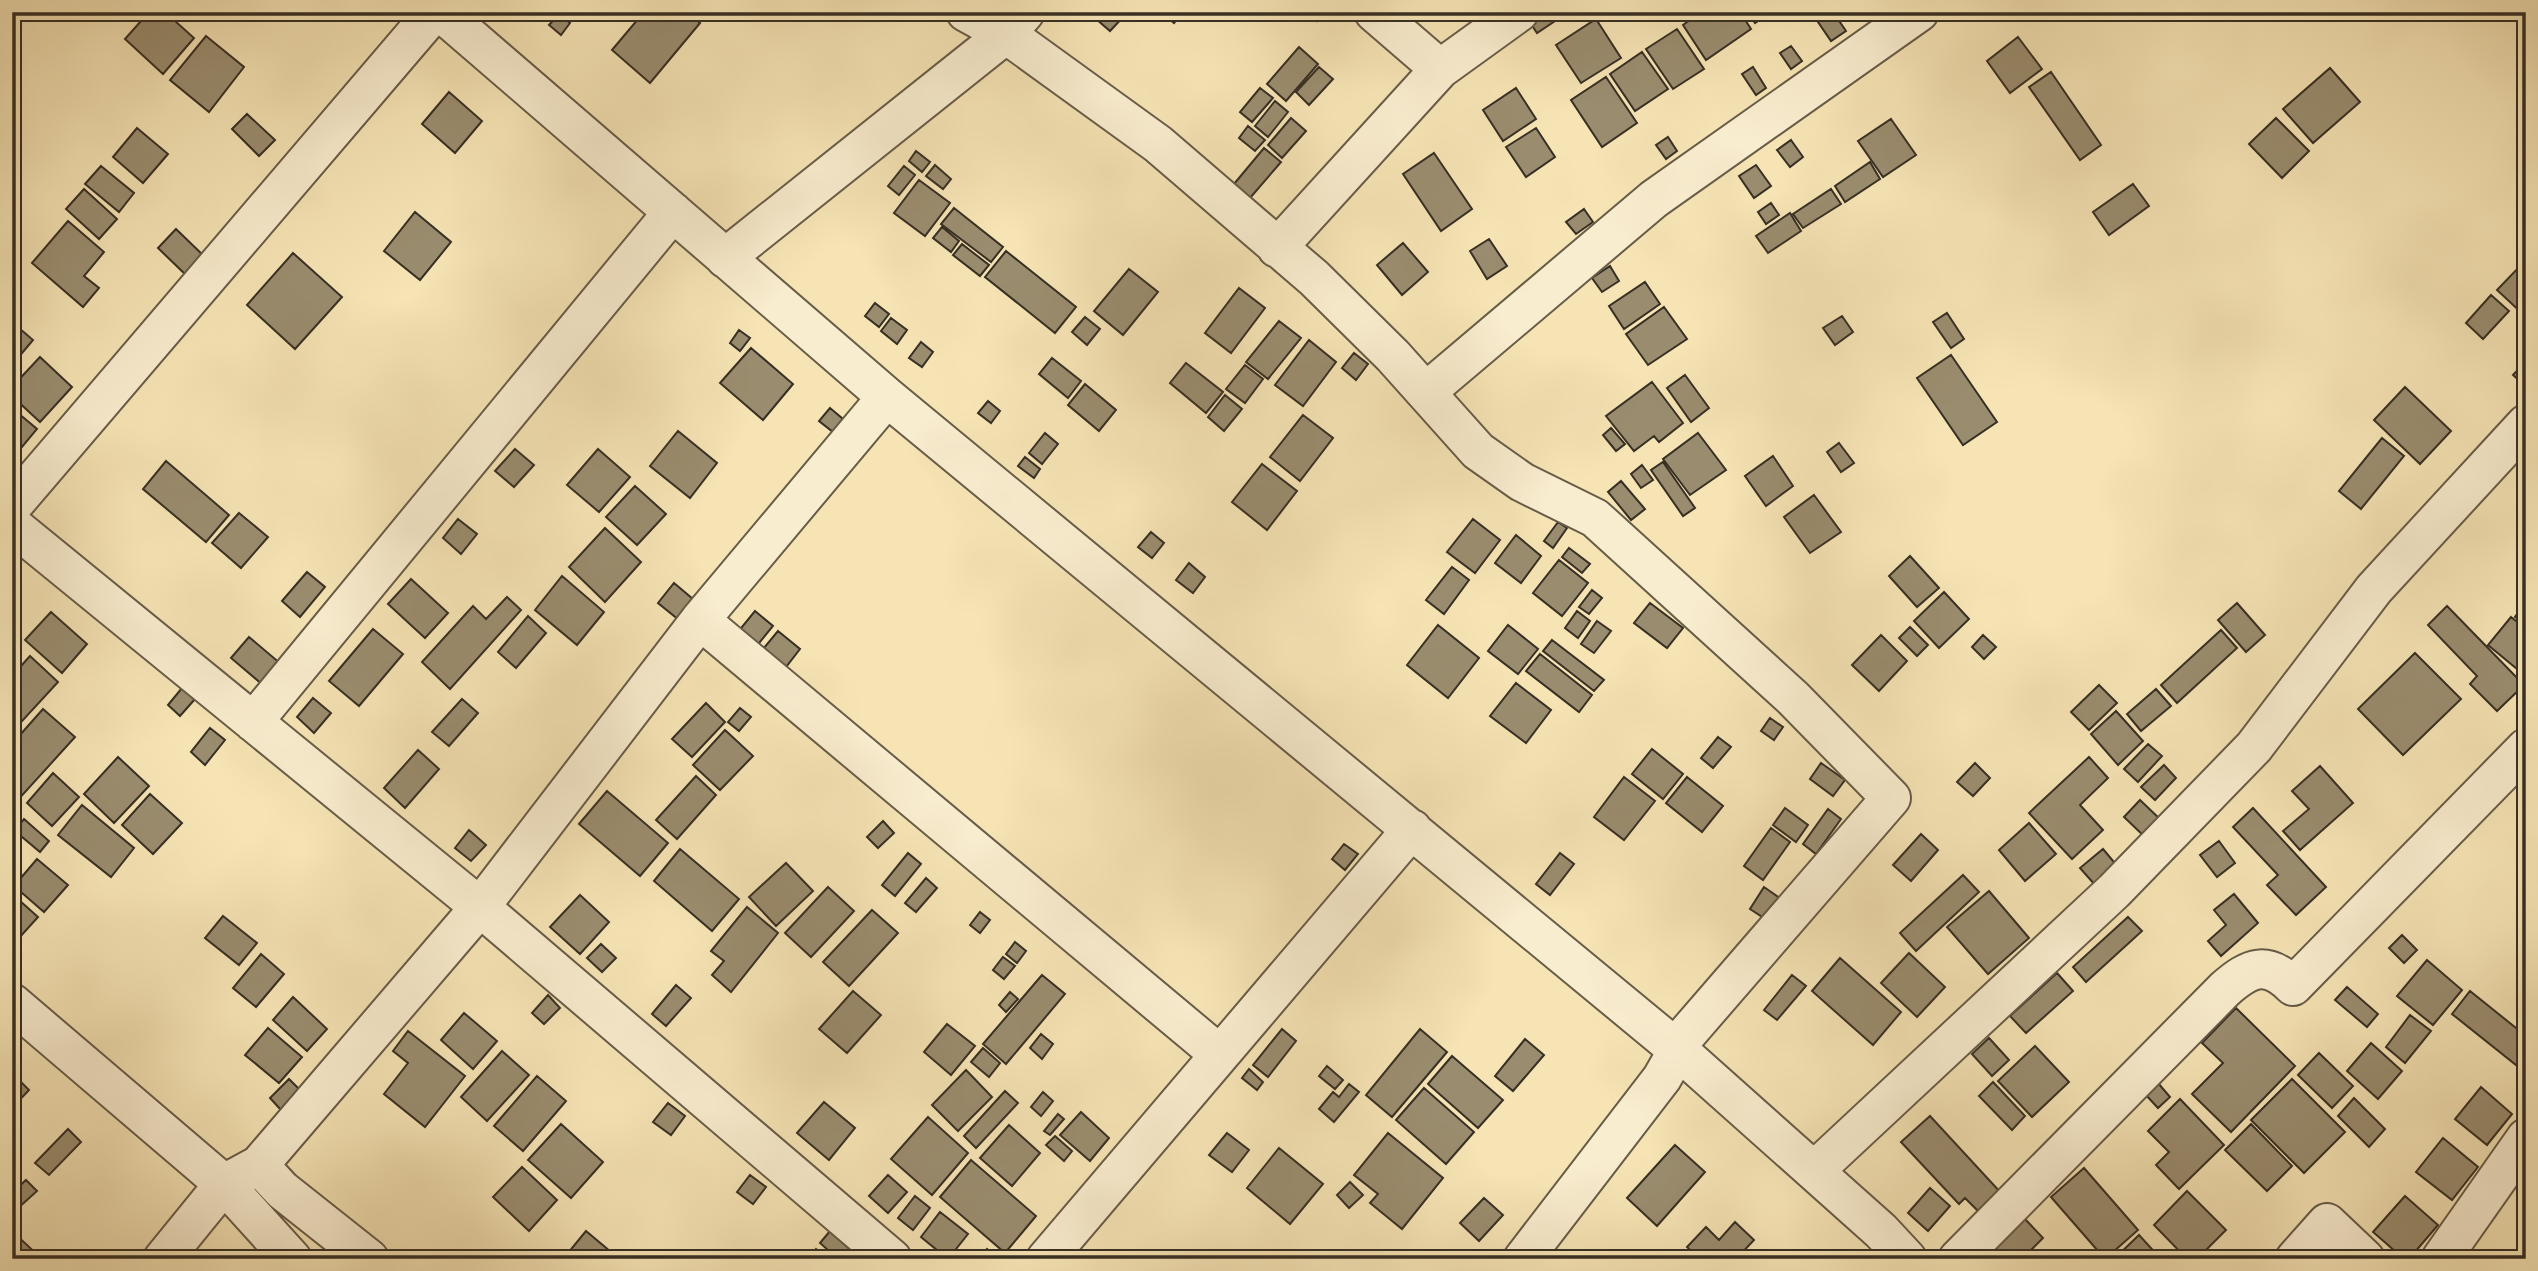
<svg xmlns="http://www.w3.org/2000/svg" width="2538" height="1271" font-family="'Libre Caslon Text',serif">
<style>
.building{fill:#9a8d6f;stroke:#372f24;stroke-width:2}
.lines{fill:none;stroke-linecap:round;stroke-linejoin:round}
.street-casing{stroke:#675c48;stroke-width:42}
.street{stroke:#f9edcf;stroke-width:38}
</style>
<rect width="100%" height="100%" fill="#f6e4b5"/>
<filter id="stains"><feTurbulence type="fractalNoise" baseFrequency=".00286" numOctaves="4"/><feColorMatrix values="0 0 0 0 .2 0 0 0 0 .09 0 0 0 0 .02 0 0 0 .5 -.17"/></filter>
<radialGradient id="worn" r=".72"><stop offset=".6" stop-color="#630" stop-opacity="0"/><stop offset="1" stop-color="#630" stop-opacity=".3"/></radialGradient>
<!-- building -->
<path class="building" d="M149,12H165L194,38L163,74L125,39Z
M644,12H687L700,23L650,83L612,50Z
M1088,12H1119L1124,16L1110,31Z
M1161,12H1183L1174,23Z
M1307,12H1325L1317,21Z
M1535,12H1562L1564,15L1537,33L1527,18Z
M1701,12H1740L1751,29L1706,60L1683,25Z
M1748,12H1771L1755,23Z
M1833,12L1846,31L1831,41L1818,22Z
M559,14L570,23L561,35L549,25Z
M1596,19L1621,58L1581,83L1556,45Z
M1677,29L1704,69L1673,89L1646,49Z
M206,36L244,67L209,112L170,80Z
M2018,37L2042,69L2010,93L1987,61Z
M1791,46L1802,61L1791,69L1780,53Z
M1299,47L1318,64L1286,101L1267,84Z
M1642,52L1668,89L1635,111L1610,74Z
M1319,67L1333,79L1309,105L1296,92Z
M1753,67L1766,88L1756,95L1742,74Z
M2330,68L2360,102L2313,143L2283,109Z
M2051,72L2101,145L2080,160L2029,87Z
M1606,77L1637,123L1602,147L1571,100Z
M1260,88L1273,98L1252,122L1240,112Z
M1516,88L1536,119L1503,141L1483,110Z
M449,92L482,121L455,153L422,124Z
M1275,101L1288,112L1268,137L1255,126Z
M247,114L275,140L259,156L232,129Z
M1291,118L1306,131L1282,158L1268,145Z
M2276,118L2309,151L2282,178L2249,144Z
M1891,119L1916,155L1883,177L1858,141Z
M1248,126L1265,140L1255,151L1239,138Z
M137,128L168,154L143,183L113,157Z
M1536,128L1555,157L1526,177L1506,147Z
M1668,137L1677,151L1666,159L1656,145Z
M1791,140L1803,157L1790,167L1777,150Z
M1264,148L1281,162L1250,198L1234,184Z
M916,151L930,162L922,172L909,161Z
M1434,153L1472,209L1441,231L1403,174Z
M1870,162L1880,179L1845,202L1835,186Z
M935,165L951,179L943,189L926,176Z
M1756,165L1771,186L1754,198L1739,176Z
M101,166L134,193L119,212L85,184Z
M904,166L915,175L899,195L888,186Z
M919,180L950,203L925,236L894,213Z
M2133,184L2149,206L2109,235L2093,212Z
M84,189L117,219L99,239L66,209Z
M1831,189L1841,204L1803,228L1793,214Z
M1771,203L1779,215L1766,224L1758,212Z
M954,208L1003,247L991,262L941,224Z
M1584,209L1593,222L1576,234L1566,222Z
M415,212L451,242L420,280L384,251Z
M1790,213L1801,231L1768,253L1756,236Z
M68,221L104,252L84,276L99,288L83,307L32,263Z
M942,227L959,241L951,252L933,238Z
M176,229L206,258L188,277L158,248Z
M1489,239L1507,266L1487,279L1470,251Z
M1403,243L1428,272L1402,295L1377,265Z
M962,244L989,265L980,276L953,255Z
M1006,251L1076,307L1055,333L985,277Z
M293,253L342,297L295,349L247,305Z
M2521,265L2526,269V317L2497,290Z
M1610,266L1619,281L1602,292L1592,278Z
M1129,269L1158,292L1123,335L1094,311Z
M1645,282L1660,304L1624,329L1609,306Z
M1239,288L1265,308L1231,353L1205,333Z
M2491,295L2509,311L2483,339L2466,323Z
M875,303L889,314L879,327L865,316Z
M1664,307L1687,339L1648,365L1626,334Z
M1947,313L1964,339L1951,348L1933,322Z
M1842,316L1853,332L1835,345L1823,328Z
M1085,317L1100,329L1087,345L1072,332Z
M891,318L907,330L897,344L881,331Z
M1279,321L1301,338L1268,379L1246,362Z
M12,322L33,340L12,365Z
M739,330L750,338L740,351L730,343Z
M1309,340L1336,362L1303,406L1275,385Z
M921,342L933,352L922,367L909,358Z
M751,348L793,384L763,420L720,383Z
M1354,353L1368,364L1356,380L1342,368Z
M1951,355L1997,422L1963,445L1917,378Z
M40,357L72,387L40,422L12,396V387Z
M1052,358L1081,381L1068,398L1039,374Z
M2526,361V387L2513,375Z
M1186,363L1223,392L1206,413L1170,383Z
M1245,365L1263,379L1245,403L1226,389Z
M1685,375L1709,408L1691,422L1667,388Z
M1652,382L1683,423L1659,442L1654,436L1634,451L1606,416Z
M1085,384L1116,410L1099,431L1068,405Z
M2405,387L2451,431L2420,464L2374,420Z
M1225,395L1242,409L1224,431L1208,417Z
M988,401L1000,411L991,423L978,413Z
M12,408L37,429L12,459Z
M830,408L843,419L833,432L819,421Z
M1303,415L1333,438L1300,481L1270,457Z
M1611,428L1625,444L1616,451L1603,435Z
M678,431L717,463L690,498L650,466Z
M1045,433L1058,444L1042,464L1029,453Z
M1698,433L1726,470L1690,495L1663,459Z
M2382,438L2404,456L2361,509L2339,491Z
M1839,443L1854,463L1841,472L1827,452Z
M515,449L534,465L514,487L495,471Z
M598,449L630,477L599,512L567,485Z
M1773,456L1793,486L1766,506L1745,476Z
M1025,457L1040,469L1034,478L1018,466Z
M166,461L229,515L206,542L143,489Z
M1663,462L1695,508L1683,516L1651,470Z
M1262,464L1297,491L1267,530L1232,502Z
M1642,465L1653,480L1641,488L1631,474Z
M1621,481L1645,509L1631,520L1608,492Z
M635,486L666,514L637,545L606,517Z
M1814,495L1841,532L1810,553L1784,517Z
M239,513L268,537L241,568L212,543Z
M458,519L477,534L461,554L443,538Z
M1473,519L1500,540L1475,573L1447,552Z
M1558,522L1567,528L1553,548L1544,541Z
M605,528L641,562L605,602L569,567Z
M1151,532L1164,543L1152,558L1138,547Z
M1516,535L1541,556L1521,583L1495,563Z
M1569,548L1590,564L1582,573L1562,557Z
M1910,556L1939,588L1917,607L1889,576Z
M1559,560L1588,583L1562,616L1533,593Z
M1189,563L1205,577L1193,593L1176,580Z
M1452,567L1469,580L1444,614L1426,600Z
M307,572L325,587L300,617L282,601Z
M562,576L604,612L577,645L535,610Z
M411,579L448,613L425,638L388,604Z
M674,583L694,600L679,620L658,603Z
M1592,590L1602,598L1589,614L1579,607Z
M1944,592L1969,619L1939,648L1914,621Z
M507,597L521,610L450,689L422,662L473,606L486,619Z
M2526,601V624L2515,617Z
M1650,603L1683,628L1667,648L1634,623Z
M2237,603L2265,635L2246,652L2218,620Z
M2447,606L2524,685L2497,711L2470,684L2477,676L2428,625Z
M755,611L773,626L755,648L737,633Z
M1577,611L1590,621L1578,638L1565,628Z
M51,612L87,644L62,673L25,640Z
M528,616L546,633L516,668L498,652Z
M2511,617L2526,629V671L2523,674L2488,645Z
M1597,621L1611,631L1594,653L1581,644Z
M1438,625L1479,658L1448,698L1407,665Z
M1508,625L1538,649L1518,674L1488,651Z
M1910,627L1928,645L1917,656L1899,638Z
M373,629L403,654L359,706L329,681Z
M2221,630L2237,648L2177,703L2161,685Z
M778,631L800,649L786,667L763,649Z
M1881,635L1907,661L1879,691L1852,665Z
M1983,635L1996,647L1984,659L1972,647Z
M249,637L281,664L263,685L231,658Z
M1552,640L1604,680L1594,691L1543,651Z
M2415,653L2461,699L2403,755L2358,709Z
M1540,654L1592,695L1579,712L1526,671Z
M30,656L58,682L12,732V676Z
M1516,683L1551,710L1526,743L1490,716Z
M2099,685L2117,703L2089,730L2071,712Z
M182,688L195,699L180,716L168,705Z
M2156,689L2171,706L2141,731L2127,714Z
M313,698L331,713L314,733L297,717Z
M462,699L478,713L449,746L432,732Z
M706,703L725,722L692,757L672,739Z
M740,708L751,717L739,731L728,722Z
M43,709L75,737L17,801L12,797V744Z
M2116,711L2143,741L2118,765L2091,734Z
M1770,718L1783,727L1774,740L1761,731Z
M210,728L225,740L205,765L191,752Z
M725,730L753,756L720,790L693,765Z
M1718,737L1731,747L1713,768L1701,758Z
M2148,744L2162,756L2138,782L2124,769Z
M1652,749L1683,774L1663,799L1632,774Z
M418,750L439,769L405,808L384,788Z
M118,757L149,786L114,823L84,794Z
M2089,757L2108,778L2080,805L2103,830L2072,859L2029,813Z
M1821,763L1845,780L1833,796L1810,779Z
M1975,763L1990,778L1973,796L1957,782Z
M2164,765L2176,778L2155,800L2141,787Z
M2320,766L2353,803L2300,850L2283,831L2309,809L2292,791Z
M53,773L79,797L52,826L27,803Z
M696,776L716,795L677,839L656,820Z
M1624,777L1655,801L1624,840L1594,817Z
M1687,777L1723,806L1702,832L1666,803Z
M607,791L668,843L640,876L579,824Z
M150,794L182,823L153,854L122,825Z
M2140,800L2162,821L2146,838L2124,817Z
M82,805L134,848L111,877L58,835Z
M1785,808L1808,825L1796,842L1773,825Z
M2253,808L2326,887L2296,915L2267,885L2278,875L2233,827Z
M1828,809L1841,819L1816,854L1803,844Z
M24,819L49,841L40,852L15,831Z
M883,821L894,833L878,848L867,837Z
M2029,823L2056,854L2025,881L1999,850Z
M1771,828L1790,842L1763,880L1744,866Z
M469,830L486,845L471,861L455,848Z
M1921,834L1938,850L1911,881L1893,865Z
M2219,841L2235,863L2217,877L2200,855Z
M1344,844L1358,854L1345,870L1332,859Z
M680,849L739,899L712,931L654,881Z
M2103,849L2118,867L2096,886L2080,868Z
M908,853L921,864L895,896L882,885Z
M1560,853L1574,864L1550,895L1536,884Z
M37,859L68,885L44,912L14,886Z
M786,863L813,891L776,926L749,897Z
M1963,875L1979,892L1916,951L1900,933Z
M926,878L937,888L916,912L905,903Z
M828,887L854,911L811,957L785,933Z
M1764,887L1781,899L1767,920L1750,909Z
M1989,891L2029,938L1988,974L1947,927Z
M2234,894L2258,923L2221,956L2208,941L2226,925L2214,910Z
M580,895L609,922L580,954L550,927Z
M19,900L38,917L20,937L12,931V908Z
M747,907L778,933L731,992L712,975L724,961L711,951Z
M872,910L898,933L849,986L823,962Z
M980,912L990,920L980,933L970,925Z
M223,916L257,943L239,965L205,938Z
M2128,917L2142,931L2086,982L2073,967Z
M2402,935L2417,950L2404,963L2389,948Z
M1015,942L1026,951L1017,963L1006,954Z
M601,944L616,958L602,972L587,958Z
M1909,953L1945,987L1917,1017L1881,983Z
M261,954L284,974L256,1007L233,988Z
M1003,957L1015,966L1004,979L993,970Z
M1840,958L1901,1012L1873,1045L1812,991Z
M2427,960L2462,990L2433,1025L2397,996Z
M2057,973L2073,991L2026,1033L2010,1016Z
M1042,975L1065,994L1006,1064L983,1044Z
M1792,975L1806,986L1777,1020L1764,1010Z
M676,985L691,998L666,1026L652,1014Z
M2347,987L2378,1014L2367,1027L2335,1000Z
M853,991L881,1015L847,1053L819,1029Z
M2470,991L2526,1036V1052L2516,1065L2452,1014Z
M1010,992L1018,999L1006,1012L999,1005Z
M548,995L560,1008L544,1024L532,1013Z
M293,997L327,1029L307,1051L273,1020Z
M2236,1008L2295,1066L2231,1132L2192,1094L2223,1063L2202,1043Z
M464,1013L497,1041L473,1069L441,1040Z
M2410,1015L2431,1031L2405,1063L2386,1047Z
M947,1024L975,1046L951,1075L924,1052Z
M268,1028L302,1057L279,1083L245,1055Z
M1282,1029L1296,1041L1268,1077L1253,1065Z
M1420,1029L1447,1052L1392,1117L1366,1095Z
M408,1031L465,1076L425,1127L384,1094L408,1063L393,1051Z
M1041,1034L1053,1044L1042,1059L1030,1048Z
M1989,1038L2009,1060L1992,1076L1972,1054Z
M1525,1039L1544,1055L1513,1091L1495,1076Z
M2371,1043L2402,1071L2378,1099L2347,1071Z
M2035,1046L2069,1082L2032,1117L1998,1081Z
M983,1048L1000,1063L989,1077L971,1062Z
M502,1051L529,1075L487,1121L461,1097Z
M2319,1053L2353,1086L2332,1108L2298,1075Z
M1452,1056L1503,1100L1478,1128L1428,1084Z
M1327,1066L1343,1080L1335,1089L1319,1076Z
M1249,1069L1263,1082L1257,1090L1242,1078Z
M966,1070L992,1097L958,1131L932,1105Z
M12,1073L29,1090L13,1107H12Z
M537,1076L566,1101L523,1151L494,1126Z
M289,1079L301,1091L281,1110L270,1098Z
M2292,1079L2345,1132L2304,1173L2251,1120Z
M1993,1082L2025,1116L2012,1130L1979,1096Z
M2158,1083L2170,1097L2158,1108L2145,1094Z
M1349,1084L1359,1092L1334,1122L1319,1109L1333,1092L1339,1097Z
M2481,1087L2512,1114L2487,1145L2455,1119Z
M1424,1088L1474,1132L1446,1164L1396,1120Z
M1005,1091L1018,1103L976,1148L964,1136Z
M1043,1092L1053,1101L1041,1116L1031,1107Z
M2354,1098L2385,1129L2369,1147L2338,1116Z
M2180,1099L2224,1145L2179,1189L2156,1165L2169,1152L2148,1131Z
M824,1102L855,1128L829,1160L797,1133Z
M668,1103L685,1116L671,1135L653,1122Z
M1081,1112L1109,1138L1090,1161L1060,1135Z
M1058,1114L1064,1119L1050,1135L1044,1131Z
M1930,1116L2002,1194L1981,1214L1965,1198L1959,1204L1901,1142Z
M928,1117L968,1153L932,1195L891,1159Z
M561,1124L603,1162L571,1198L528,1160Z
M2251,1124L2292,1166L2267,1191L2225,1150Z
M1009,1125L1040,1153L1012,1186L980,1158Z
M68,1129L81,1142L49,1175L35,1163Z
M1227,1133L1249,1150L1232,1172L1209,1155Z
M1388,1133L1443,1178L1402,1229L1370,1203L1378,1194L1354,1175Z
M1055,1136L1072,1151L1064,1161L1046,1145Z
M2443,1138L2478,1167L2452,1200L2416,1172Z
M1675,1145L1705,1172L1657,1226L1627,1198Z
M1279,1148L1323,1184L1290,1224L1247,1188Z
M971,1160L1036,1216L1005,1253L940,1197Z
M522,1167L557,1200L529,1231L493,1197Z
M2084,1168L2138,1230L2105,1259L2051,1197Z
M750,1175L766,1187L753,1204L737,1192Z
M888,1175L907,1192L888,1213L869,1196Z
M26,1180L37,1191L16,1210L12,1207V1193Z
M1350,1182L1363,1195L1349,1208L1337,1195Z
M1930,1188L1950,1206L1928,1231L1908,1213Z
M2187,1191L2226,1230L2197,1259H2187L2154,1225Z
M915,1196L930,1208L913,1230L898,1218Z
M2405,1196L2438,1225L2409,1259H2404L2373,1232Z
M1484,1198L1503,1215L1479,1241L1460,1223Z
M940,1212L968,1234L948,1259L921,1237Z
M2025,1219L2043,1238L2022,1259H1985Z
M1735,1222L1754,1240L1736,1259H1699L1687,1247L1706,1227L1719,1240Z
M586,1231L617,1257L616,1259H563Z
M830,1231L854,1253L849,1259H838L820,1243Z
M13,1232L42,1259H12Z
M2139,1235L2161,1259H2114Z
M816,1249L826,1259H808Z
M987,1249L999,1259H979Z"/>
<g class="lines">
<!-- street casing -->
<g class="street-casing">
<path id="street" d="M441,12L887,397L1678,1050L1662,1078L1523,1259
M966,12L1006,34L1158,144L1314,278L1393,356L1478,451L1522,482L1595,518L1793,698L1891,798L1678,1044V1050L1881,1231L1907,1259
M1374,12L1440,69
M1277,248L1440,69L1519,12
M725,258L1006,34L1025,12
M1426,392L1654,199L1919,12
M12,506L434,12
M12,525L480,907L892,1259
M700,620L1219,1054
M253,722L673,212
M12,1003L224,1184L292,1259
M259,1165L282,1190L369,1259
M1814,1171L2114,891L2254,747L2374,589L2526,424
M163,1259L224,1184L259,1165L480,907L700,620L887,397
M1046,1259L1412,829
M1958,1259L2225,989C2250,967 2267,960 2293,986L2526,748
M2295,1259L2327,1223L2365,1259
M2441,1259L2526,1138"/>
</g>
<!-- street -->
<use href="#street" class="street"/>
</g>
<!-- margin -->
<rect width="2538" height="1271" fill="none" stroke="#f6e4b5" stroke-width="42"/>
<rect x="14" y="14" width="2510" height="1243" fill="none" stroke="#372f24" stroke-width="3.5"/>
<rect x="21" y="21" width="2496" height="1229" fill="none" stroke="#372f24" stroke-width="2"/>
<rect width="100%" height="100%" filter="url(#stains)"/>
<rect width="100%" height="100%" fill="url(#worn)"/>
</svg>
